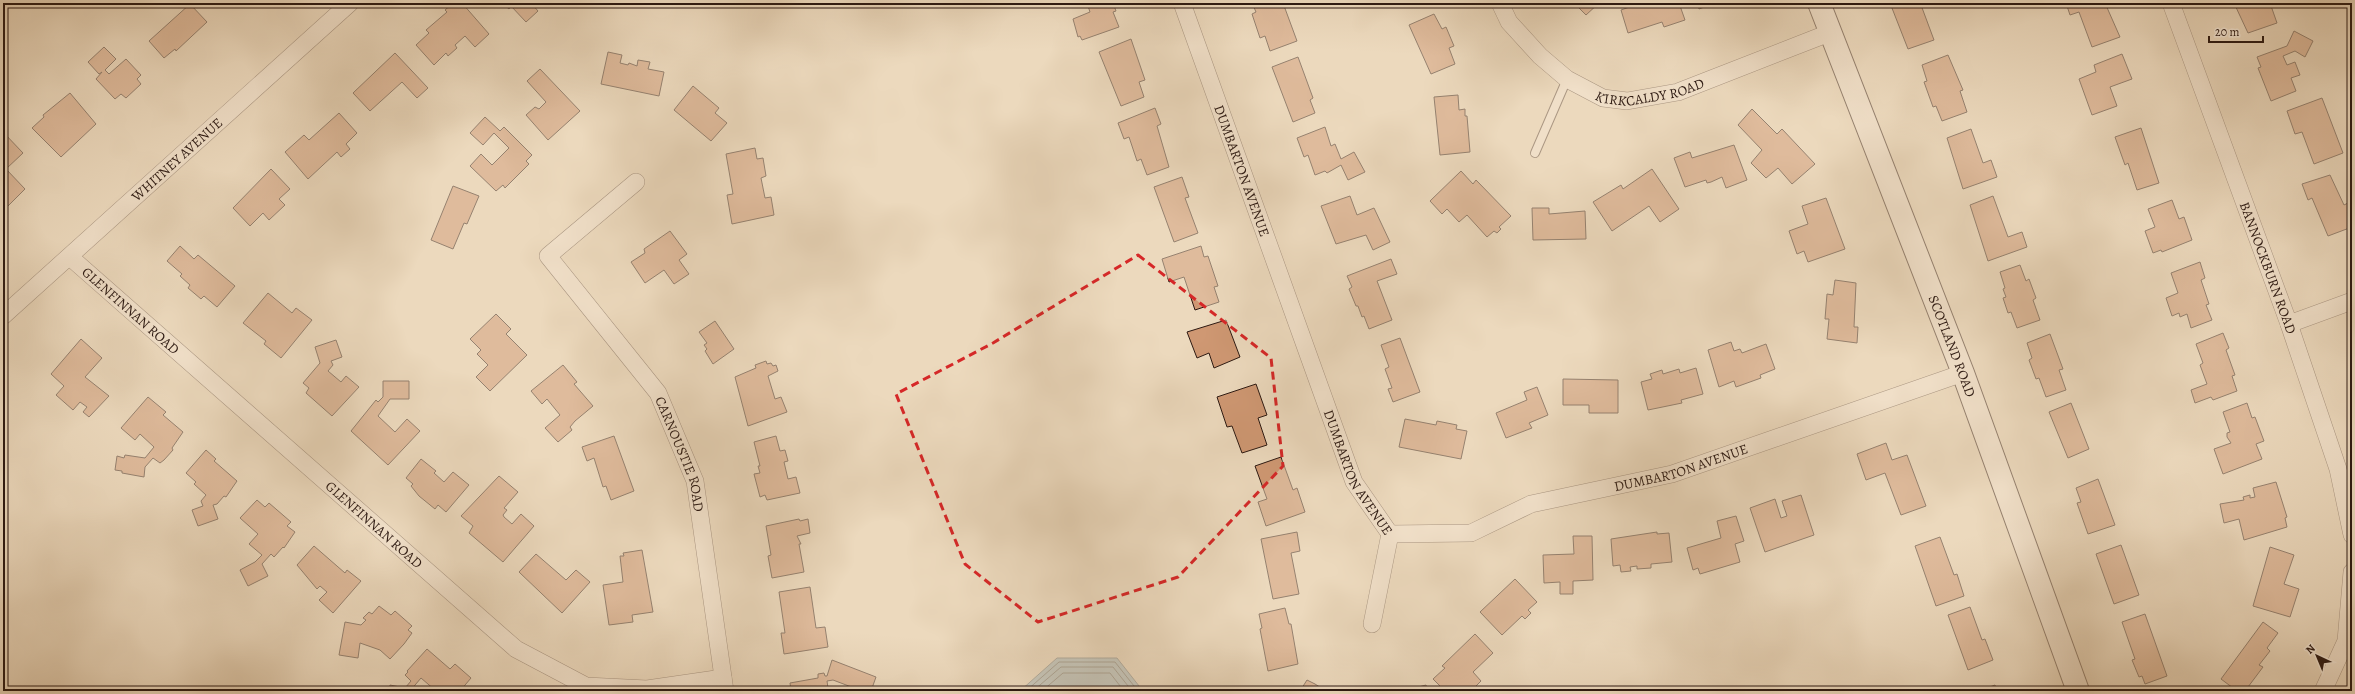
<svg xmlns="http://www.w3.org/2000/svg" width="2355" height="694" font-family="Alegreya,serif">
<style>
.water{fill:#9db7bc;stroke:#707878}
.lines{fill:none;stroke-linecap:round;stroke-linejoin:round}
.shore{stroke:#646867;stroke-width:1}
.building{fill:#cf9873;stroke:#2c1912}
.lane-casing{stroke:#5c493d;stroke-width:10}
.street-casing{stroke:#5c493d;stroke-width:18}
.secondary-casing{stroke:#2c1912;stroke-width:24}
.lane{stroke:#f3e6d4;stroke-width:8}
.street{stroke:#f3e6d4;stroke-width:17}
.secondary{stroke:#f3e6d4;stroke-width:22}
.marked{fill:none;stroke:#d62828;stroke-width:3;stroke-dasharray:8 5;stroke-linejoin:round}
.labels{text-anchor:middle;stroke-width:3;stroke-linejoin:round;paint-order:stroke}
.street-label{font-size:14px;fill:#2c1912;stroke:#f3e6d4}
</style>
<rect width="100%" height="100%" fill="#ecd9bd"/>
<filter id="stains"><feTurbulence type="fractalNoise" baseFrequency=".005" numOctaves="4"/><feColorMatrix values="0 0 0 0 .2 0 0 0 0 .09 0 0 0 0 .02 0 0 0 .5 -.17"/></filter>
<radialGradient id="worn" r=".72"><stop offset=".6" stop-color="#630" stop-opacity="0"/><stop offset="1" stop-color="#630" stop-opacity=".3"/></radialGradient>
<!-- water -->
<path class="water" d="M1057,658H1117L1143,691H1020Z"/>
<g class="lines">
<!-- shore -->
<path class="shore" d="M1026,691L1059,662H1115L1138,691
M1033,691L1061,667H1113L1132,691
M1042,691L1063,673H1110L1124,691"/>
</g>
<!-- building -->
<path class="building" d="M453,3H462L489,34L475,47L465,36L455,45L457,48L448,56L446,53L434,65L416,45L429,33L426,30L447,12L445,10Z
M502,3H531L538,11L526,22L511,6L509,9Z
M1087,3H1113L1116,11L1113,12L1119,27L1082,40L1080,36L1078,37L1073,19L1090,12Z
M1252,3H1283L1297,41L1270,51L1265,36L1260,38L1252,14L1256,12Z
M1574,3H1599L1586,15Z
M1635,3H1679L1685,20L1664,27L1662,22L1628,33L1621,10L1635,5Z
M1697,3H1715L1699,9Z
M1890,3H1928L1921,5L1934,40L1908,49Z
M2066,3H2105L2120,37L2092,47L2079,12L2070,15Z
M2234,3H2270L2277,23L2248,33Z
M190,4L207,22L176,51L175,49L164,58L149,41Z
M1434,14L1442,29L1446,27L1454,46L1449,48L1455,64L1431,74L1409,25Z
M2294,31L2313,41L2305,57L2295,51L2283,56L2287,65L2295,62L2300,75L2291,78L2296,91L2271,101L2258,68L2261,67L2257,57L2287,46Z
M1131,39L1145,80L1139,82L1144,97L1121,106L1099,52Z
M104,47L116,59L105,70L109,74L126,59L141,75L137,79L141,84L126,98L121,94L115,99L96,79L102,72L99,74L88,62Z
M608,52L622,55L620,63L628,65L629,63L637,66L638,60L650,62L648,69L664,72L659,96L601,84Z
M395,53L428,88L417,98L402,82L370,111L353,93Z
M2122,54L2132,79L2110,87L2117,106L2092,115L2079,79L2096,72L2094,65Z
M1948,55L1963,90L1960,91L1967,112L1942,121L1936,106L1933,107L1924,82L1927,81L1922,65Z
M1298,57L1313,98L1310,100L1315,113L1293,122L1272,67Z
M540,69L580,111L548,140L526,115L535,107L539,109L546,102L527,81Z
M693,86L719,108L715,113L727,123L711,141L674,110Z
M70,93L96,124L61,157L32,128L44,117L43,115Z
M1458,95L1459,110L1465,109V116H1467L1470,152L1440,155L1434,97Z
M2322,98L2343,153L2314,164L2302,132L2295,134L2287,111Z
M1155,108L1161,124L1157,126L1169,167L1147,175L1141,159L1137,161L1129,137L1124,139L1118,123Z
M1752,109L1777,134L1782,129L1815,164L1792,184L1778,168L1766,178L1751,163L1762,150L1738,125Z
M339,113L357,133L346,144L350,149L341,157L337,152L308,179L285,152L304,135L309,140Z
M485,117L500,131L504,127L532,155L526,161L529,164L505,188L503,185L496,191L470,166L481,154L492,165L509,148L494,133L483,145L470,133Z
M1325,127L1331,146L1335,144L1341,159L1354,152L1365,172L1348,180L1341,165L1327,173L1325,171L1315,175L1308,155L1304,157L1297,138Z
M2141,128L2159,183L2137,190L2128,163L2125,165L2115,137Z
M1971,129L1983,163L1991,160L1997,177L1963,189L1947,138Z
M3,132L23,153L6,169L25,189L6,208L3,205Z
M1734,145L1747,180L1726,188L1722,177L1711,182L1707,183L1706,180L1685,187L1674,158L1690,152L1692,158Z
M755,148L757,159L763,158L766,176L761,178L765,198L771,197L774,215L732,224L727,195L733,194L726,154Z
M271,169L290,189L279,199L285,205L269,220L263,213L250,226L233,208Z
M1652,169L1679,209L1660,222L1649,206L1612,231L1593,202L1621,185L1623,189Z
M1461,171L1473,184L1476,180L1511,216L1499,227L1501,229L1497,233L1494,231L1487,237L1467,215L1459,222L1447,209L1442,214L1430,201Z
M2330,175L2344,205L2348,203L2352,215V227L2328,236L2312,198L2308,200L2302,184Z
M1182,177L1189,197L1185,198L1198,233L1174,242L1154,187Z
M453,186L479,196L467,224L464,223L453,249L431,240Z
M1350,196L1357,215L1374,208L1390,242L1373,250L1366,235L1336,244L1321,206Z
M1993,196L2008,237L2022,232L2027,247L1988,261L1970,205Z
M1826,198L1845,249L1808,262L1804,251L1797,254L1789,231L1808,224L1802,206Z
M2172,200L2179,219L2184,217L2192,240L2162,252L2161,250L2153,253L2145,231L2155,227L2148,209Z
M1532,208H1549V214L1585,211L1586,239L1533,240Z
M670,231L687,254L679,260L689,274L674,284L664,270L645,283L631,262L645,253L644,249Z
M180,246L194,259L198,255L235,286L217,307L204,296L201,299L188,288L190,285L180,276L182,274L167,261Z
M1201,246L1204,257L1208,256L1218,286L1214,287L1219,302L1195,310L1184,277L1169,282L1162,259Z
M1391,259L1397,274L1377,281L1392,320L1369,329L1364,316L1362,317L1358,306H1356L1349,289L1352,287L1347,276Z
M2200,262L2205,278L2201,280L2209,304L2206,305L2212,320L2191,328L2187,314L2180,317L2179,313L2172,316L2166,298L2178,293L2171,273Z
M2020,265L2026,281L2029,279L2036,298L2033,300L2040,320L2017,328L2011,312L2008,313L2003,298L2006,297L2003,289L2005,288L2000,272Z
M1835,280L1856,283L1854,327H1858L1857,343L1827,339L1829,319H1825L1827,294L1833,295Z
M268,293L292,313L296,308L312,320L281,358L264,344L266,341L243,323Z
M496,314L511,329L506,334L527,355L490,391L476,377L488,365L477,354L481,350L470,339Z
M1226,320L1240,357L1214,368L1209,353L1197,358L1187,332Z
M715,321L734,349L713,364L705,351L707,349L704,345L707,343L699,332Z
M2223,333L2229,348L2226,350L2235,375L2232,376L2237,391L2213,400L2211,397L2195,403L2191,390L2207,384L2200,365L2203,363L2196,344Z
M2050,334L2063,369L2059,370L2066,390L2046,397L2039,378L2036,379L2029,360L2032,358L2027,343Z
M1400,338L1420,392L1393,402L1388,389L1392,388L1385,369L1389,367L1381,345Z
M81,339L102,358L85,377L109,396L89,417L83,412L87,407L80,402L73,410L56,395L64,386L51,374Z
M336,340L342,357L331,361L333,365L328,371L341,382L346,376L359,387L332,416L306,393L309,388L303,383L320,363L315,347Z
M1731,342L1734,351L1740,349L1742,353L1766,344L1775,369L1760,375L1761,378L1736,387L1734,381L1719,387L1708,350Z
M766,361L767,364L771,363L773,366L776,365L778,371L768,376L775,399L781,397L787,412L748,426L735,377L756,368L755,365Z
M563,365L577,382L574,384L593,406L575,421L570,427L572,430L558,442L545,428L560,415L547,399L542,404L531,391Z
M1696,368L1703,394L1681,400L1682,403L1648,410L1641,382L1652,379L1650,374L1662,370L1663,374L1679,369L1680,373Z
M1563,379L1618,380V413H1589V405H1563Z
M383,381H409V399H390L378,416L395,432L407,419L420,431L388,465L351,431L376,400L378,402L383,397Z
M1256,384L1267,415L1258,418L1267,445L1242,453L1232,426L1227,427L1217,397Z
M1537,387L1548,415L1529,423L1532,428L1506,438L1496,413L1527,400L1524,392Z
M148,397L166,412L163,415L183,432L172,448L173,450L164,460L160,463L153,458L145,467L144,477L122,473V471L115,470L117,456L124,458L125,455L145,458L154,447L140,434L135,440L121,428Z
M2071,403L2089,449L2068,458L2049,412Z
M2247,403L2252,418L2255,417L2264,441L2256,444L2262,459L2223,474L2214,449L2231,443L2227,437V433L2230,432L2223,412Z
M1405,419L1436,425L1437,421L1457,425L1456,429L1467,431L1461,459L1399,447Z
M614,436L634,491L611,500L606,486L603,487L594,458L587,461L582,447Z
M776,436L780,451L785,450L788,461L784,462L788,479L796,477L800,493L767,500L765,495L760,497L754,474L760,473L758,466H760L754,442Z
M1886,443L1892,460L1907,455L1926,506L1901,515L1885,473L1866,480L1857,454Z
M206,450L216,459L214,461L237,481L226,497L224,496L217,504L213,505L218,519L198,526L192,510L203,506L201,501L206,495L194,484L196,482L186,473Z
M1281,457L1293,490L1297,488L1305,512L1266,526L1258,502L1267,499L1255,466Z
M421,459L436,471L434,473L444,482L453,472L469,485L446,512L438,505L435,509L419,496L411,486L413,484L406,478Z
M499,476L518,492L504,508L507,510L503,515L504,517L512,524L521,514L534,526L503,562L469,533L473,526L461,516Z
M2098,479L2115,525L2088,534L2077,503L2081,502L2076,488Z
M2276,482L2287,517L2285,518L2287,527L2244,540L2239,519L2224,523L2220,504L2244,500L2243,497L2250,495V498L2255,497L2253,488Z
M1801,495L1814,535L1765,552L1750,508L1775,499L1781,518L1787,516L1782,501Z
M257,500L265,507L269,503L291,522L287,526L295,532L284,548L283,547L274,557L271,554L262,564L268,576L248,586L240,570L255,562L262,555L249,544L258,534L240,518Z
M1736,516L1744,541L1735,544L1740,562L1700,574L1698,568L1693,570L1687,548L1721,538L1717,521Z
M799,519L800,521L808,519L810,533L797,536L801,544H799L804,572L772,578L768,556L771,555L766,526Z
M1297,532L1300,551L1291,553L1299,594L1273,599L1261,539Z
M1657,532V534L1669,533L1672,562L1651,564V568L1637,569V566L1630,567L1631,571L1621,572L1620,565L1613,566L1611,539Z
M1573,536H1592L1593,580L1573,581V594H1560V582L1544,583L1543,555L1574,554Z
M1940,537L1954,575L1957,574L1964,596L1936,606L1915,546Z
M2121,545L2139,595L2114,604L2096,554Z
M314,546L345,573L347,570L361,581L333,613L319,600L327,592L320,586L317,589L297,565Z
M2270,547L2294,555L2284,584L2299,589L2290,617L2253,606Z
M642,550L653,612L632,615L633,622L609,625L603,585L623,582L620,556H624L623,553Z
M536,554L566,580L576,570L590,582L562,613L519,572Z
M1515,579L1537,602L1528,610L1531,613L1525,619L1522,616L1502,635L1480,612Z
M810,587L816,628L825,627L828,647L784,654L781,633H785L779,592Z
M379,606L391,615L395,611L412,626L408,630L412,633L404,644L390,659L380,650L360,643L358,658L339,655L345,622L361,625L366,620L363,618L369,612L372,614Z
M1970,607L1982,640L1985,639L1993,660L1968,670L1948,615Z
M1285,608L1289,624H1291L1298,664L1268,671L1260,629L1262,628L1259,614Z
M2145,614L2167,676L2145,684L2142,676L2139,677L2132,660L2135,659L2122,622Z
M2263,622L2278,633L2267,648L2270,651L2259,665L2263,667L2245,691H2237L2221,679Z
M1475,634L1493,653L1473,672L1481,681L1471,691H1463L1460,688L1456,691H1445L1433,679L1445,668L1442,666Z
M427,649L450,669L455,664L471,678L460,691H436L421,678L410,691H389L390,685L405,688L411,681L405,675L408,672L407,671Z
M832,660L876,677L871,691H862L833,680L827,681L828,688H825V691H791L790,683L818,678V674L824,673L825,676H827Z
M1307,680L1315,684L1326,691H1300Z
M1426,685L1428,691H1407V690Z
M1995,685L1997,691H1979Z"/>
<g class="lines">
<!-- lane casing -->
<g class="lane-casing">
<path id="lane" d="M1535,153L1567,79"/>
</g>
<!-- street casing -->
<g class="street-casing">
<g id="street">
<path id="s1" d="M1182,3L1354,482L1390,534"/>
<path id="s2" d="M1500,3L1509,22L1540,56L1567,79L1603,98L1627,101L1678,92L1829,33"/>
<path id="s3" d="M2171,3L2289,324L2338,469L2352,535"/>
<path id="s4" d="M636,182L548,256L658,393L695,481L725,691"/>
<path id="s5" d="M70,257L516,649L586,686L647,689L723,678"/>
<path id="s6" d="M3,316L350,3"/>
<path d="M2289,324L2352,301"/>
<path id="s7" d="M1390,534L1471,533L1531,504L1672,474L1963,373"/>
<path d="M1372,624L1390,534"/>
<path d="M2323,691L2346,641L2352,572"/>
</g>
</g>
<!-- secondary casing -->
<g class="secondary-casing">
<g id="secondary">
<path id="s8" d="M1819,3L1963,373L2078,691"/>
</g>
</g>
<!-- lane -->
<use href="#lane" class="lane"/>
<!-- street -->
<use href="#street" class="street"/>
<!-- secondary -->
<use href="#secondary" class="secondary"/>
</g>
<!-- marked area -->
<path d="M0 0H2355V694H0ZM1138,255L1271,358L1283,466L1178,577L1038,622L965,564L896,394L993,343Z" fill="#ecd9bd" fill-opacity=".55" fill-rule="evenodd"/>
<path class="marked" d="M1138,255L1271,358L1283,466L1178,577L1038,622L965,564L896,394L993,343Z"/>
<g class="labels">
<!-- street labels -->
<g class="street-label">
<text dy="5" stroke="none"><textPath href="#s2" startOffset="191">KIRKCALDY ROAD</textPath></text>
<text dy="5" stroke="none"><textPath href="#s6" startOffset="234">WHITNEY AVENUE</textPath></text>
<text dy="5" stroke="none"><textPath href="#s1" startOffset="178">DUMBARTON AVENUE</textPath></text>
<text dy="5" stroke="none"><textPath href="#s3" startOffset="282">BANNOCKBURN ROAD</textPath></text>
<text dy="5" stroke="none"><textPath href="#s5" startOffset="81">GLENFINNAN ROAD</textPath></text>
<text dy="5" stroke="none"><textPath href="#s8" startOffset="368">SCOTLAND ROAD</textPath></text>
<text dy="5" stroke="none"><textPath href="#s4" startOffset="356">CARNOUSTIE ROAD</textPath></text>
<text dy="5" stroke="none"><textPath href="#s7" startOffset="302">DUMBARTON AVENUE</textPath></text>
<text dy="5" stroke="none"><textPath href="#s1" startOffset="502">DUMBARTON AVENUE</textPath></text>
<text dy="5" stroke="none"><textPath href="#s5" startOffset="405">GLENFINNAN ROAD</textPath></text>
</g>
</g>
<!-- margin -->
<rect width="2355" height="694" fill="none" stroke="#ecd9bd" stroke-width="16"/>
<rect x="4" y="4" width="2347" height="686" fill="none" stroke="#2c1912" stroke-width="2"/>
<rect x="8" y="8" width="2339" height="678" fill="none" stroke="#2c1912"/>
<!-- north arrow -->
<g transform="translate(2317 656) rotate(316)" stroke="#f3e6d4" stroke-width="3" paint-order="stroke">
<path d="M0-3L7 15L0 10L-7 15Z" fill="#2c1912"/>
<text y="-6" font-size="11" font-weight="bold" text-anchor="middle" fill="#2c1912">N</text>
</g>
<!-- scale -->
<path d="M2209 36v6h54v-6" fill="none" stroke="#2c1912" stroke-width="2"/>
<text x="2215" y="36" font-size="12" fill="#2c1912" stroke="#f3e6d4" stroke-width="3" paint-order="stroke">20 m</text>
<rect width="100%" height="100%" filter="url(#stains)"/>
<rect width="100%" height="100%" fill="url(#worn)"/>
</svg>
